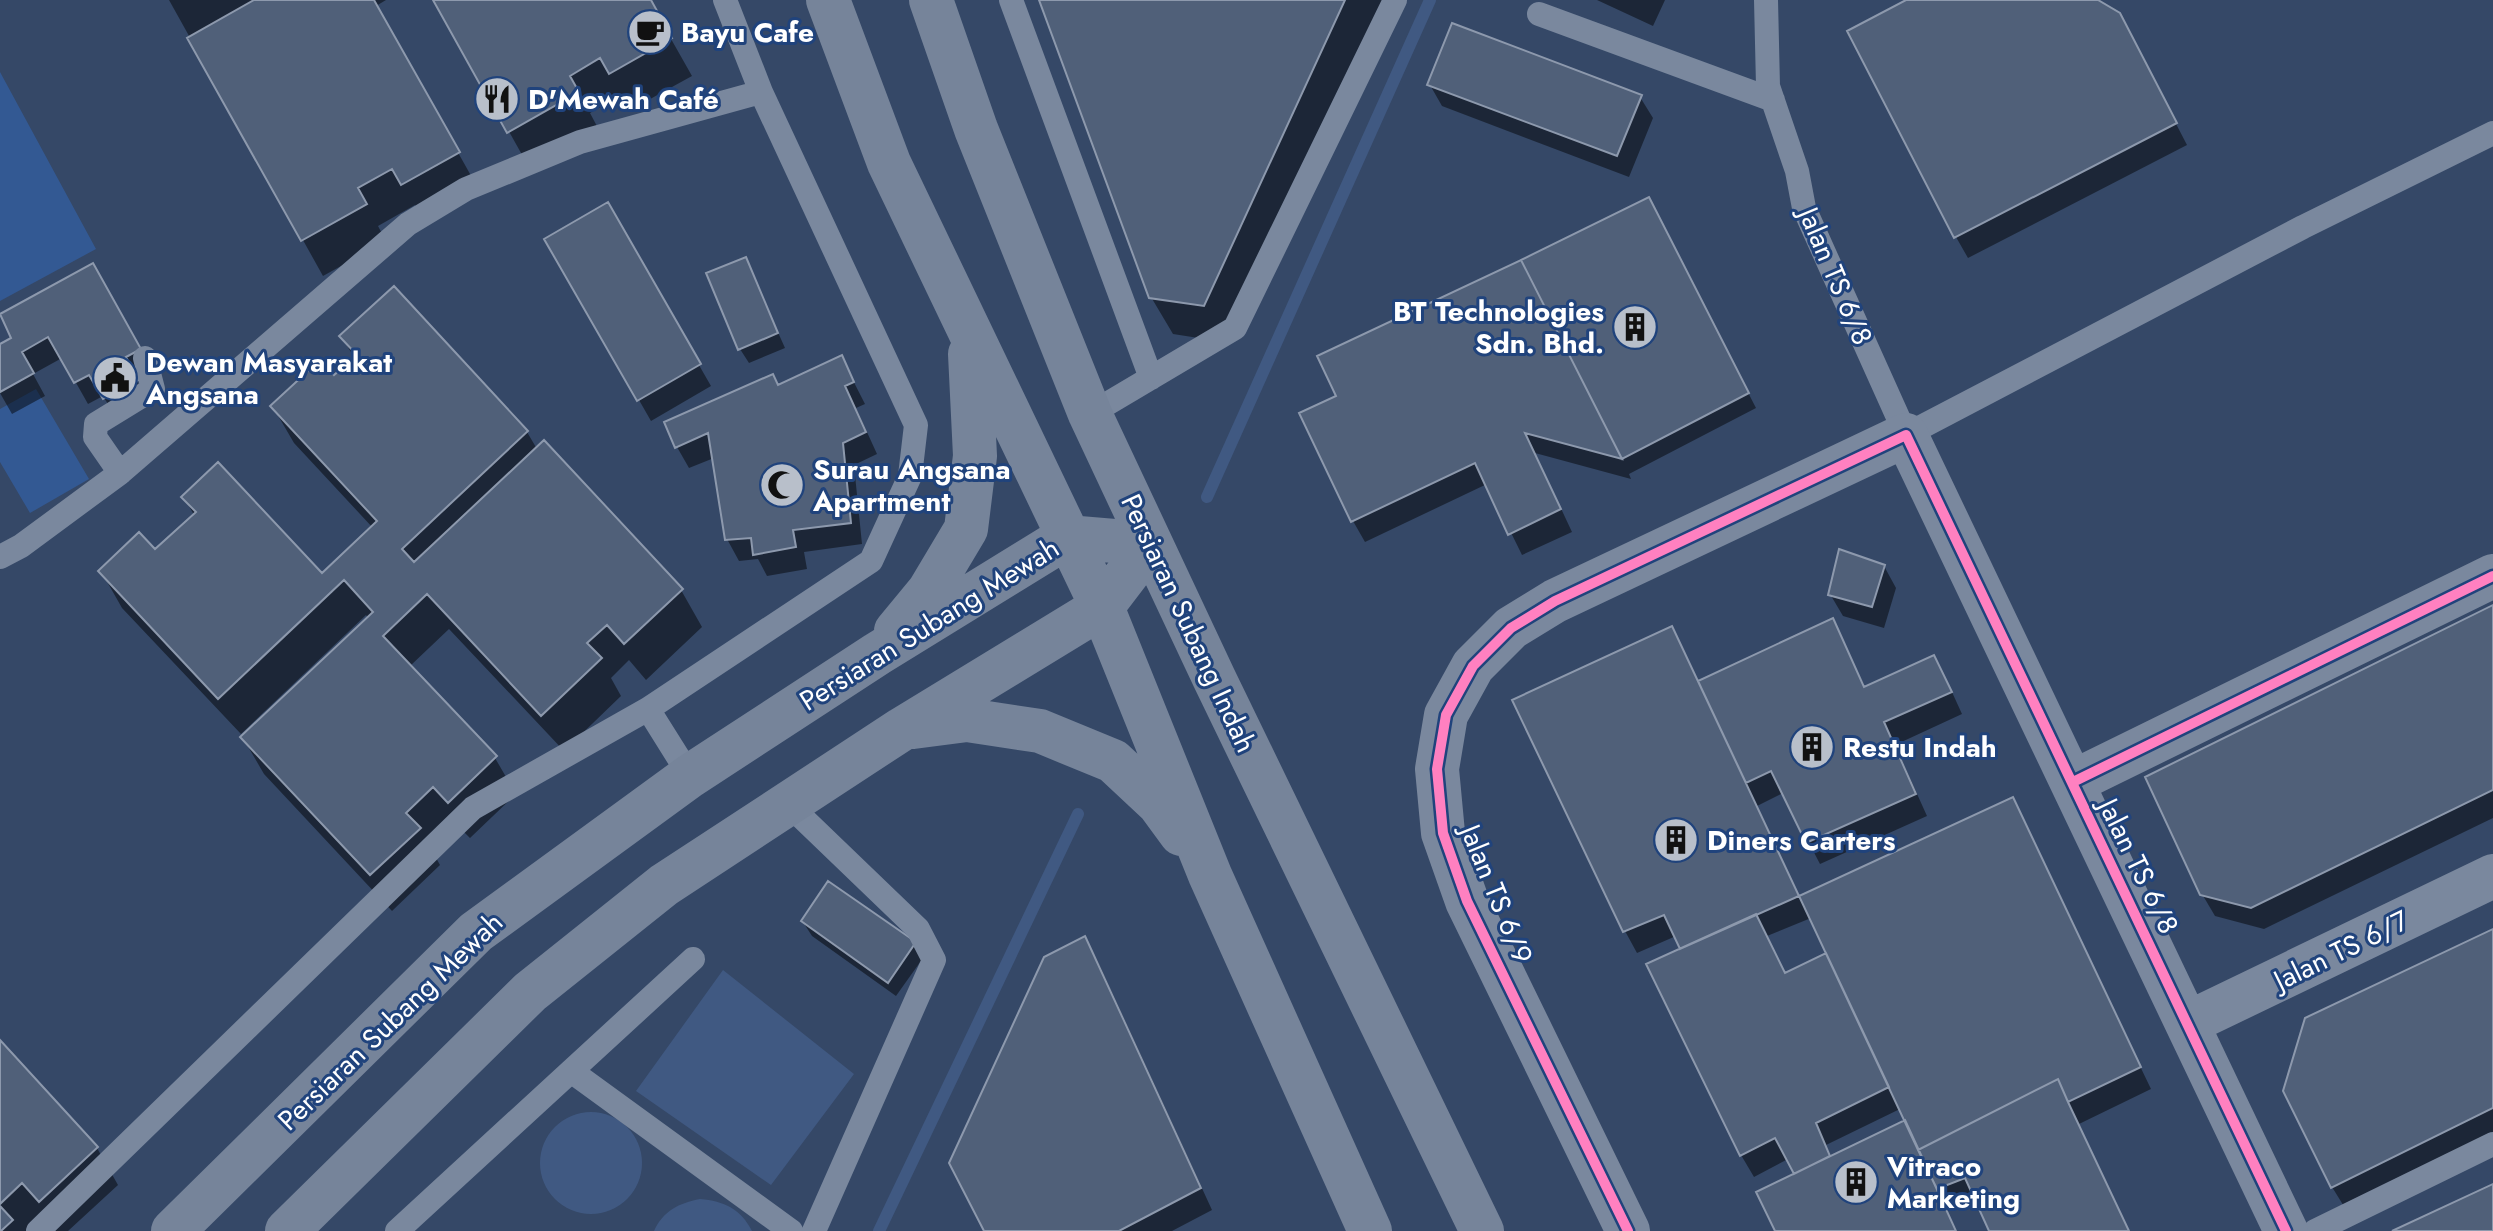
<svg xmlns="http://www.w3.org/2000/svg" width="2493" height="1231" font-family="Jost,sans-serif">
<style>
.green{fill:#335993}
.water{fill:#405982}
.shadow{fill:#0007;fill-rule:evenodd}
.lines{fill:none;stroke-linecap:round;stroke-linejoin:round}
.stream{stroke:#405982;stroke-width:12}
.building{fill:#506079;stroke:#8d99ad;stroke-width:2}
.service{stroke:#7a889e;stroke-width:24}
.minor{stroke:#7a889e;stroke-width:44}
.secondary{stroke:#76849a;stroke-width:44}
.cycleway-casing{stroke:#20437c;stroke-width:15}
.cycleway{stroke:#ff80c0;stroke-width:10}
.labels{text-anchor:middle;stroke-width:6;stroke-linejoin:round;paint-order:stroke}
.poi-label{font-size:28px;font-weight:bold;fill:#fff;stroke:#20437c;text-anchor:start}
.street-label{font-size:28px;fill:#fff;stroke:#20437c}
</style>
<rect width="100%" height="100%" fill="#354867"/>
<!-- green -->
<path class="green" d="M0,72L96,249L0,301Z
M36,389L89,479L30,513L0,462V409Z"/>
<!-- water -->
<path class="water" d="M723,970L854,1074L771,1185L636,1091Z
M540 1163a51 51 0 1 1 102 0a51 51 0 1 1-102 0Z
M700,1199C724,1201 741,1209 752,1231H654C663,1211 679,1203 700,1199Z"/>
<!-- shadow -->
<path class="shadow" d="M169,0H386L376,6L479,190L424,220L415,205L378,226L386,241L323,276Z
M435,0H649L692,76L632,109L623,94L590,113L599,130L530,169Z
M1042,0H1383L1224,342L1173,334L1151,297Z
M1597,0H1665L1653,26Z
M1910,0H2095L2131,37L2187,145L1968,258L1956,237Z
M1430,85L1640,97L1653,118L1629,177L1442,106Z
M607,205L711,386L651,421L547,239Z
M1657,215L1756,408L1629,474L1631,479L1535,453L1572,532L1522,555L1487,484L1365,542L1353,521L1339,397Z
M745,259L785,348L749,363L740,349Z
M92,266L151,371L136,380L148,402L117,419L103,396L88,404L62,358L33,374L45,396L12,414L0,393V346L14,339Z
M342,337L527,432L537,449L681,590L702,627L646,680L629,660L611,678L621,696L564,751L449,629L409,667L495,758L516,794L470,838L455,823L430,847L440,865L392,911L264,774L243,738L369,619L366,615L241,734L122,608L101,571L155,551L194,515L184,497L322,576L373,528L294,443L273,407L334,378L355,359Z
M841,357L865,404L856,408L877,454L854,465L862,544L804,552L807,569L767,576L758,559L739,561L727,539L714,458L689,468L677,447L778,387Z
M1884,566L1896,588L1884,628L1843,616L1830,594Z
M2493,607V818L2264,929L2215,916L2202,894Z
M1832,620L1866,689L1946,679L1962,714L1895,745L1927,816L1820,864L1783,793L1757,806L1800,898L2012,800L2151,1089L2079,1124L2129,1231H1991L1977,1199L1947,1211L1957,1231H1777L1797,1175L1788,1159L1754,1177L1741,1155L1683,950L1676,936L1637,953L1625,931L1672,629L1699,683ZM1811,918L1828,954L1786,975L1767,936ZM1902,1108L1908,1121L1832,1158L1826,1145Z
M803,922L914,944L923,958L896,996L812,936Z
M2493,932V1136L2345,1208L2332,1187Z
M1084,938L1097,960L1212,1210L1172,1231H986Z
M0,1043L97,1148L118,1185L68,1231H56L45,1219L31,1231H0Z"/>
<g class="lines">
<!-- stream -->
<path class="stream" d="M1207,497L1430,0
M879,1231L1078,814"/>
</g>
<!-- building -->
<path class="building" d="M254,0H374L460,152L401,185L392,169L358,188L367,204L301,241L187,38Z
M433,0H651L672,38L609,74L600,58L570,76L579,92L507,133Z
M1039,0H1345L1204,306L1149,298Z
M1906,0H2098L2120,13L2177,123L1954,238L1847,31Z
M1452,23L1642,95L1617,156L1427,85Z
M1649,197L1749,393L1622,459L1521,260Z
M608,202L701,364L637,401L544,239Z
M746,257L778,333L738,350L706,273Z
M1521,260L1622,459L1525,433L1561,509L1508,535L1475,463L1351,522L1299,413L1336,396L1317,356Z
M93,263L141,349L126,357L138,380L103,399L89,375L74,383L48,337L22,352L34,373L0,392V344L11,338L0,314Z
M394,286L528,431L402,549L414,562L544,440L683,589L624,644L607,625L587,643L602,658L541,716L427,594L383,636L497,756L448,803L433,787L406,813L421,828L370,875L240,737L373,612L344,580L218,699L98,571L139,532L155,549L196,512L181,497L218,462L322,573L377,521L270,406L320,360L334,375L357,355L339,336Z
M842,355L854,382L845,386L866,432L843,443L851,523L793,530L796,547L753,555L751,538L725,540L708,433L675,448L664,422L773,374L778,385Z
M1839,549L1885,565L1872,607L1828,595Z
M2493,605V790L2251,908L2200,895L2145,777Z
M1833,618L1864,687L1934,655L1952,692L1884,722L1916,794L1806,843L1771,771L1746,783L1698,681Z
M1672,626L1799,896L1680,949L1664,915L1623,932L1512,700Z
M2013,797L2141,1067L2068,1102L2058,1079L1918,1150L1799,896Z
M828,881L916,942L888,983L801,921Z
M1756,914L1785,973L1826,953L1889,1087L1816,1123L1830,1156L1794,1174L1775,1138L1740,1156L1646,964Z
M2493,929V1108L2331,1188L2283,1091L2305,1018Z
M1085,936L1201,1188L1119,1231H984L949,1163L1044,957Z
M0,1040L98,1147L39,1202L22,1183L0,1204Z
M2058,1079L2068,1102L2129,1231H1989L1965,1178L1937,1189L1918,1150Z
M1905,1120L1956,1231H1775L1756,1192Z
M2493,1184V1231H2392Z
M0,1206L13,1220L1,1231H0Z"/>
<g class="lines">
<!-- service -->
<path class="service" d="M1011,0L1151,378
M1766,0L1768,86L1797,171L1804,208L1906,435L2303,227L2493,133
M1539,14L1773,100
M1090,414L1235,328L1395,0
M120,473L95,437L96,424L153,389L145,358
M0,557L21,546L120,473L408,224L466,189L580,142L761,92
M648,709L690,776
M787,803L918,929L934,960L814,1231
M571,1071L791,1231
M38,1231L473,808L648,709L871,561L910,476L916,425L761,92L725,0
M397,1231L693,959
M2315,1231L2493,1144"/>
<!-- minor -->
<path class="minor" d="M2073,782L2493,576
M2188,1023L2493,876
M1628,1231L1467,901L1443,833L1437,769L1446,715L1473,666L1511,628L1555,601L1906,435L2286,1231"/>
<!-- secondary -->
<path class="secondary" d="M828,0L889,163L1102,607L1210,875L1370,1231
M931,0L976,129L1090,414L1214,678L1482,1231
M896,631L929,591L966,529L975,456L970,354
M913,727L967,720L1040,731L1113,761L1159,804L1181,834
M173,1231L476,932L690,776L877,654L1067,537L1150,544
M287,1231L530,992L664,885L902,729L1102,607L1150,544"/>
<!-- cycleway casing -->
<g class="cycleway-casing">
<path id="cycleway" d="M2073,782L2493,576
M1628,1231L1467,901L1443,833L1437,769L1446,715L1473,666L1511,628L1555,601L1906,435L2286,1231"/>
</g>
<!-- cycleway -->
<use href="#cycleway" class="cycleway"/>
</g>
<!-- icons -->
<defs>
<g id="cafe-disc" transform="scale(2.3)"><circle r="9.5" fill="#b8bfca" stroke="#20437c"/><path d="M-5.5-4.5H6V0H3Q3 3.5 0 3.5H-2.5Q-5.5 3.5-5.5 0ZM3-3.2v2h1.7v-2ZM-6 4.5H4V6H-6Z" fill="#111"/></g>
<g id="restaurant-disc" transform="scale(2.3)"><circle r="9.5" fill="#b8bfca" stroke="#20437c"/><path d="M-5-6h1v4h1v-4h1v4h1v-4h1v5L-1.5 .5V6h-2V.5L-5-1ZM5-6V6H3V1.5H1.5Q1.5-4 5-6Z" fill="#111"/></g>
<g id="building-disc" transform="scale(2.3)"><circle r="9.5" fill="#b8bfca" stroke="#20437c"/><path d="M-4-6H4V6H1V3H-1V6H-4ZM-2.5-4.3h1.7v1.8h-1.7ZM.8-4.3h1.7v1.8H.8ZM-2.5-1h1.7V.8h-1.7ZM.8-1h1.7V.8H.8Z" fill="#111"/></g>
<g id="civic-disc" transform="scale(2.3)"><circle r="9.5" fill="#b8bfca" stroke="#20437c"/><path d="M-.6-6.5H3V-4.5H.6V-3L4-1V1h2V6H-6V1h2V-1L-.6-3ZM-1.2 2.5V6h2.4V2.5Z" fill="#111"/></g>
<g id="mosque-disc" transform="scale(2.3)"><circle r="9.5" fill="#b8bfca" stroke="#20437c"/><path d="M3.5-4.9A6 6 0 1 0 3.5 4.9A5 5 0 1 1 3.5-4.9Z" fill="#111"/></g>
</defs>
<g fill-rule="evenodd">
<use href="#cafe-disc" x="650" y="32"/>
<use href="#restaurant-disc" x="497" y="99"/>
<use href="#building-disc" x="1635" y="327"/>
<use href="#civic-disc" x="115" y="378"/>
<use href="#mosque-disc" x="782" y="485"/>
<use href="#building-disc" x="1812" y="747"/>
<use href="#building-disc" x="1676" y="840"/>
<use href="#building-disc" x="1856" y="1182"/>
</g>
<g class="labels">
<!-- poi labels -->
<g class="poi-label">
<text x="681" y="42">Bayu Cafe</text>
<text x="528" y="109">D'Mewah Café</text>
<text x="1604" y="321" text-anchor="end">BT Technologies<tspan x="1604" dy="32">Sdn. Bhd.</tspan></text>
<text x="146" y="372">Dewan Masyarakat<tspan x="146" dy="32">Angsana</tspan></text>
<text x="813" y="479">Surau Angsana<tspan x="813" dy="32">Apartment</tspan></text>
<text x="1843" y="757">Restu Indah</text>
<text x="1707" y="850">Diners Carters</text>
<text x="1887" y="1176">Vitraco<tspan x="1887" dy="32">Marketing</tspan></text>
</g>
<!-- street labels -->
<g class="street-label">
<text transform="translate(1836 276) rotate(67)" y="10">Jalan TS 6/8</text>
<text transform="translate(1189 623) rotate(65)" y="10">Persiaran Subang Indah</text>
<text transform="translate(929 624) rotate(-32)" y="10">Persiaran Subang Mewah</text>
<text transform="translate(2139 866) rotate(64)" y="10">Jalan TS 6/8</text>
<text transform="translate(1497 894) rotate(68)" y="10">Jalan TS 6/9</text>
<text transform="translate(2341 950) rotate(-26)" y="10">Jalan TS 6/7</text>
<text transform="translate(390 1021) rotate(-44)" y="10">Persiaran Subang Mewah</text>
</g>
</g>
</svg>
